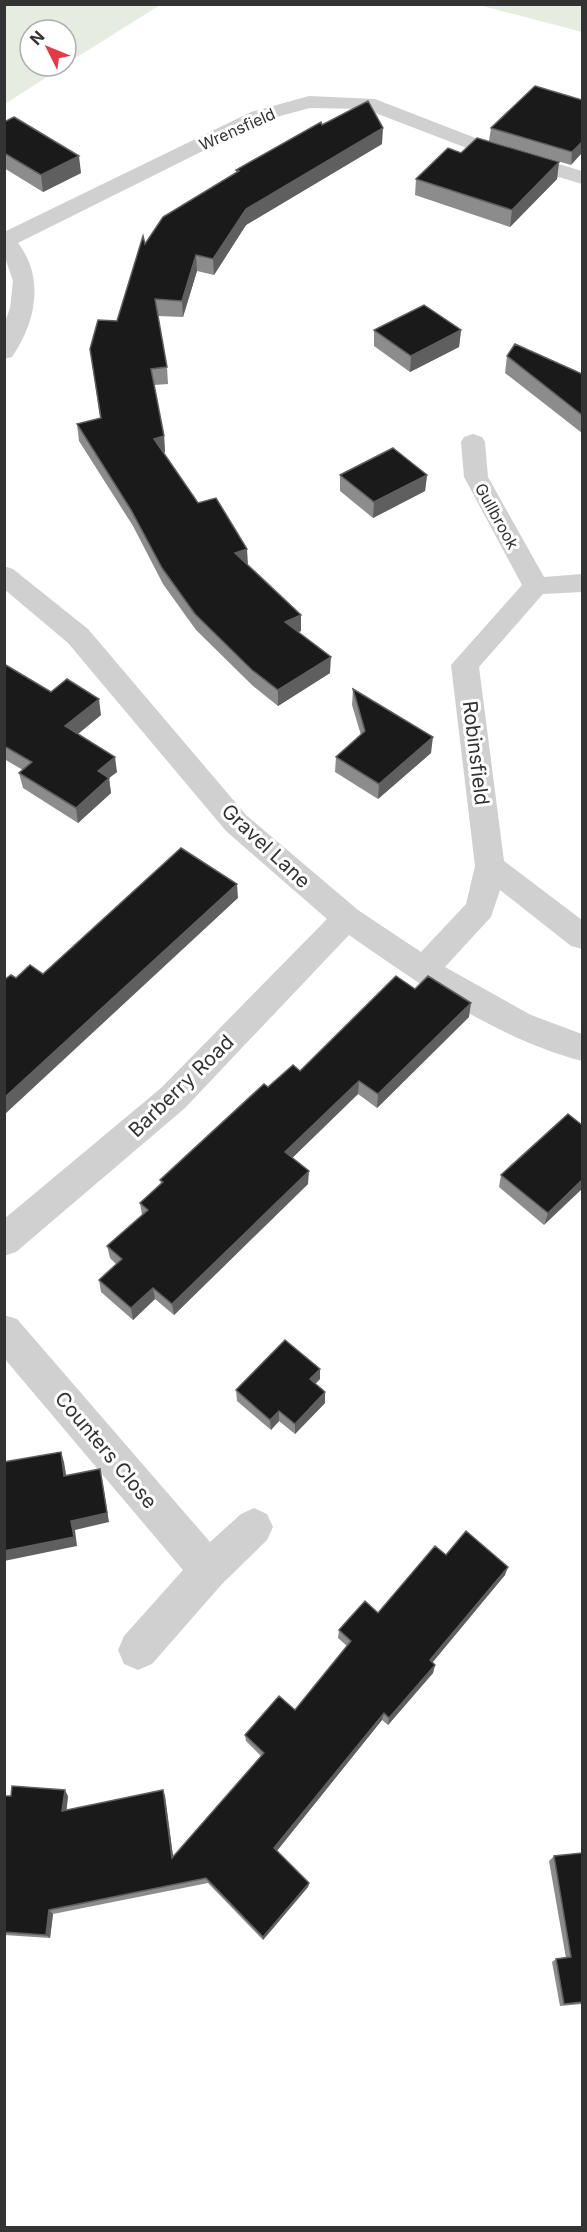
<svg xmlns="http://www.w3.org/2000/svg" width="587" height="2232" font-family="Inter,sans-serif">
<style>
.green{fill:#e6ecdf}
.lines{fill:none;stroke-linecap:round;stroke-linejoin:round}
.minor{fill:#d0d0d0;fill-rule:evenodd}
.wall{fill:#8c8c8c}
.shaded-wall{fill:#5f5f5f}
.building{fill:#1a1a1a;stroke:#5f5f5f;stroke-width:1.5}
.labels{text-anchor:middle;stroke-width:6;stroke-linejoin:round;paint-order:stroke}
.far-street-label{font-size:16px;fill:#333;stroke:#fff}
.street-label{font-size:20px;fill:#333;stroke:#fff}
</style>
<rect width="100%" height="100%" fill="#fff"/>
<!-- green -->
<path class="green" d="M5,4H160V5L66,64V30H30V66H64L5,104Z
M479,5H582V32Z"/>
<g class="lines">
<!-- minor -->
<path class="minor" d="M309,96L375,99L491,144L582,171V184L477,152L365,109L310,108L265,120L18,243C45,278 36,322 12,357L4,359V325L10,308L13,281L4,255V232L251,112Z
M473,434L482,437L485,442L488,477L544,577L582,574V592L543,594L479,667L504,861L582,920V949L571,946L500,890L491,917L445,967L531,1015L582,1034V1061C498,1039 420,985 349,935L185,1108L16,1252L4,1256V1219L161,1088L327,919L226,831L68,643L4,589V566L13,569L88,629L246,815L358,910L421,952L466,904L475,866L451,665L522,585L464,477L461,442L464,437Z
M4,1315L17,1319L210,1542L241,1514L254,1508L267,1514L273,1527L267,1540L222,1584L152,1664L138,1670L124,1664L118,1650L124,1636L183,1570L4,1358Z"/>
</g>
<!-- wall -->
<path class="wall" d="M582,100L571,165L489,141L491,128Z
M4,122L81,173L43,192L4,168Z
M322,125L382,144L246,225L214,275L197,271L183,317L158,316L167,367L168,384L154,385L164,436L165,452L164,453L198,503L301,631L298,632L330,673L278,706L253,686L196,630L163,584L133,526L79,441L77,424L100,418L90,349L117,321L145,244L236,173V170Z
M461,153L559,162L557,179L510,227L415,195L416,179Z
M374,330H461L459,347L410,372L374,346Z
M507,356L582,374V433L505,373Z
M340,475H427L425,491L373,518L340,491Z
M4,664L51,692L101,715L78,734L117,772L109,778L111,793L78,823L23,788L19,773L23,770L4,759Z
M353,689L431,753L378,799L335,772L336,757L361,735L352,705Z
M415,989L469,1017L377,1108L358,1094L292,1158L308,1184L174,1315L155,1299L133,1320L101,1292L99,1280L116,1264L110,1258L107,1246L142,1215L140,1203L161,1184L160,1180L268,1087L300,1071Z
M582,1125L544,1225L499,1187L501,1175Z
M320,1379L315,1384L325,1403L295,1434L279,1421L271,1430L237,1401L236,1390Z
M446,1555L505,1575L432,1662L435,1665L433,1673L388,1725L382,1720L277,1851L309,1883L308,1887L263,1940L208,1883L53,1914L50,1938L4,1935V1796H68L66,1810L163,1790L165,1796L173,1857L261,1756L246,1741L245,1735L295,1710L347,1646L338,1638L339,1630L378,1613Z
M582,1853V2008V2004L560,2006L552,1962L556,1959L566,1958L549,1861L554,1856Z"/>
<!-- shaded-wall -->
<path class="shaded-wall" d="M383,128L382,144L246,225L214,275L213,259L246,209Z
M582,142V153L571,165L572,152Z
M79,156L81,173L43,192L41,175Z
M559,162L557,179L510,227L512,210Z
M196,255L197,271L183,317L182,301Z
M461,330L459,347L410,372L411,356Z
M164,436L165,452L156,455L154,439Z
M427,475L425,491L373,518L374,502Z
M247,549L248,565L235,553Z
M301,615V631L285,638V622Z
M331,657L330,673L278,706V690Z
M99,699L101,715L68,742L65,726Z
M433,737L431,753L378,799L379,784Z
M115,757L117,772L109,778L111,793L78,823L76,808L98,771Z
M237,884L238,898L4,1115V1098Z
M471,1003L469,1017L377,1108L378,1094Z
M359,1081L358,1094L285,1165V1152Z
M309,1171L308,1184L174,1315L172,1304Z
M582,1180V1189L544,1225L548,1213Z
M153,1288L155,1299L133,1320L131,1308Z
M320,1369V1379L309,1390L310,1379Z
M325,1392V1403L295,1434V1424Z
M279,1411V1421L271,1430L270,1420Z
M61,1452L64,1462L68,1486L64,1476Z
M100,1469L102,1479L109,1522L75,1530L77,1546L4,1561V1551L71,1521Z
M508,1567L505,1575L428,1668L430,1660Z
M435,1665L433,1673L388,1725L389,1718Z
M384,1713L382,1720L275,1853L274,1848Z
M65,1790L68,1796L66,1816L62,1811Z
M163,1790L165,1796L174,1863L172,1858Z
M309,1883L308,1887L263,1940V1937Z
M49,1910L53,1914L50,1938L46,1935Z"/>
<!-- building -->
<path class="building" d="M535,86L582,100V142L572,152L491,128Z
M368,101L383,128L246,209L213,259L196,255L182,301L155,299L167,367L151,369L164,436L154,439L198,503L216,498L247,549L235,553L301,615L285,622L331,657L278,690L252,670L195,614L162,568L131,510L77,424L101,418L90,349L98,320L117,321L143,236L145,244L163,217L239,171L236,170L321,122L322,125Z
M14,117L79,156L41,175L4,153V122Z
M477,138L559,162L512,210L416,179L448,148L461,153Z
M424,305L461,330L411,356L374,330Z
M515,344L582,374V415L507,356Z
M393,448L427,475L374,502L340,475Z
M4,664L51,692L67,679L99,699L65,726L115,757L98,771L109,778L76,808L19,773L32,762L4,746Z
M353,689L433,737L379,784L336,757L365,731Z
M181,848L237,884L4,1098V980L11,975L16,978L30,965L43,974Z
M396,976L415,989L428,976L471,1003L378,1094L359,1081L285,1152L309,1171L172,1304L153,1288L131,1308L99,1280L122,1259L107,1246L148,1210L140,1203L163,1182L160,1180L264,1084L268,1087L293,1065L300,1071Z
M568,1114L582,1125V1180L548,1213L501,1175Z
M285,1340L320,1369L310,1379L325,1392L295,1424L279,1411L270,1420L236,1390Z
M61,1452L64,1476L100,1469L107,1513L71,1521L74,1537L4,1551V1462Z
M466,1531L508,1567L430,1660L435,1665L389,1718L384,1713L274,1848L309,1883L263,1937L206,1878L49,1910L46,1935L4,1932V1796H11L12,1786L65,1790L62,1811L163,1790L172,1858L264,1753L245,1735L279,1696L295,1710L351,1641L339,1630L365,1601L378,1613L435,1546L446,1555Z
M582,1853V2002L564,2004L556,1959L571,1957L554,1856Z"/>
<g class="labels">
<!-- far-street labels -->
<g class="far-street-label">
<text transform="translate(237 129) rotate(-24)" y="6">Wrensfield</text>
<text transform="translate(497 516) rotate(61)" y="6">Gullbrook</text>
</g>
<!-- street labels -->
<g class="street-label">
<text transform="translate(476 753) rotate(83)" y="7">Robinsfield</text>
<text transform="translate(266 846) rotate(43)" y="7">Gravel Lane</text>
<text transform="translate(181 1086) rotate(-44)" y="7">Barberry Road</text>
<text transform="translate(106 1450) rotate(50)" y="7">Counters Close</text>
</g>
</g>
<!-- border -->
<rect width="587" height="2232" fill="none" stroke="#333333" stroke-width="12"/>
<!-- north arrow -->
<g transform="translate(48 48) rotate(313)"><circle r="28" fill="#ffffff" stroke="#adadad" stroke-width="1.5"/>
<path d="M0-4.5L10 22L0 15L-10 22Z" fill="#e63946"/>
<text y="-9" font-size="16" font-weight="bold" text-anchor="middle" fill="#333333">N</text>
</g>
</svg>
